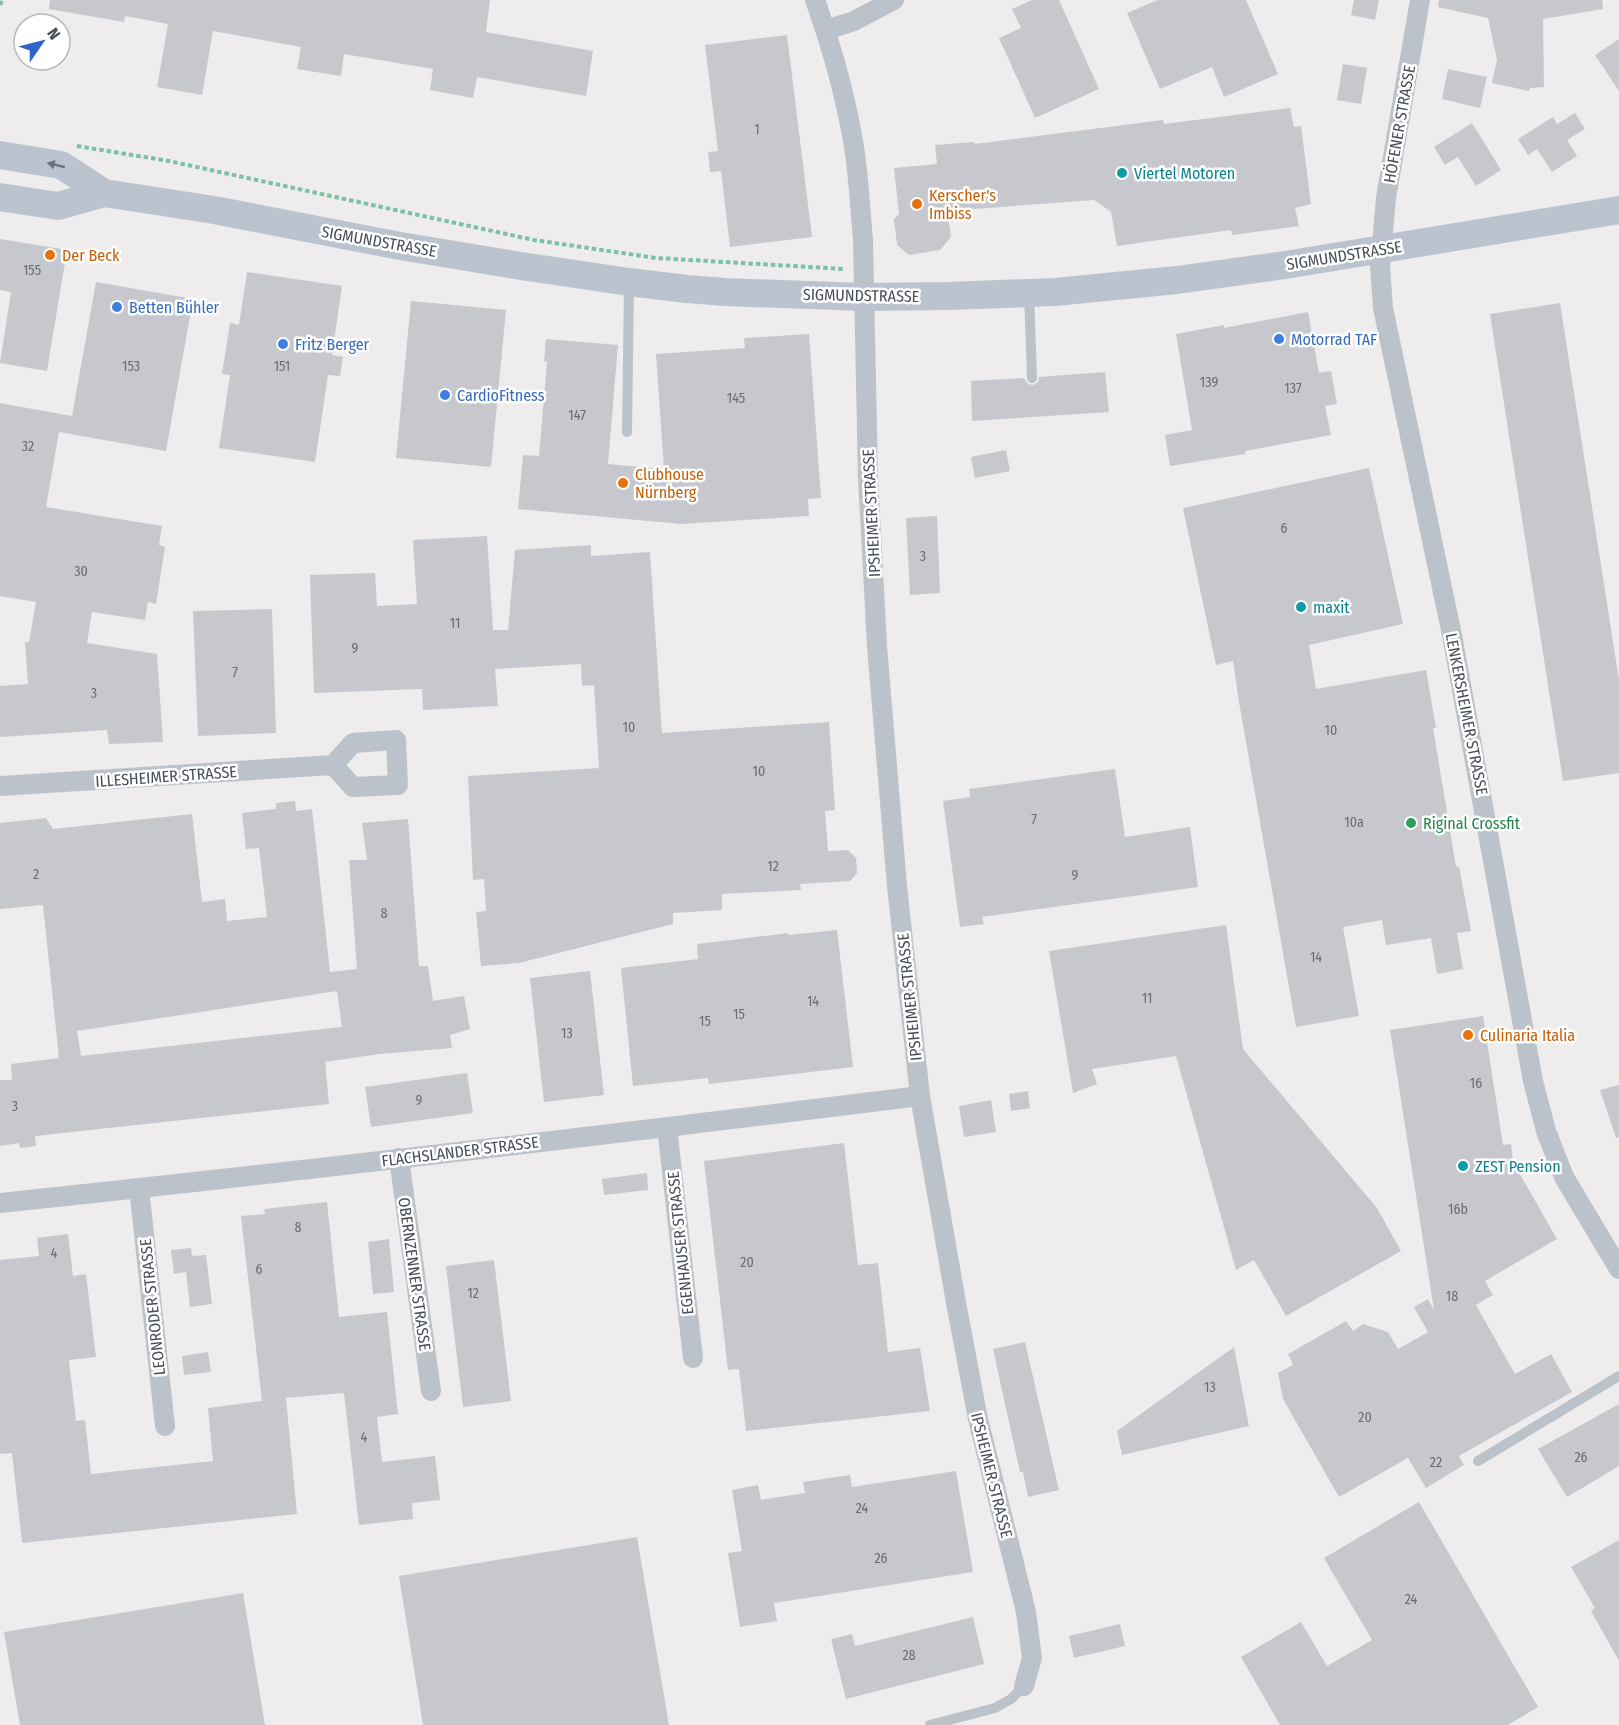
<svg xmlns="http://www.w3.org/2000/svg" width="1619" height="1725" font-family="'Fira Sans Condensed',sans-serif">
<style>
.building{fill:#c7c8ce;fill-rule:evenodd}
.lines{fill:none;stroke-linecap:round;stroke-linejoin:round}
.path{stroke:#7bc1a4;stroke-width:4;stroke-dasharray:4.5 3;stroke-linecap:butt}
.service{stroke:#bcc2ca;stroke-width:10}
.minor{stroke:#bcc2ca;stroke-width:20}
.secondary{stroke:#bbc3ce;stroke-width:28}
.oneway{fill:#6a717b}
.culture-dot{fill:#0f9aa8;stroke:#fff;stroke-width:2}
.food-dot{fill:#e8710a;stroke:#fff;stroke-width:2}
.shop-dot{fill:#3f7fe0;stroke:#fff;stroke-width:2}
.leisure-dot{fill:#2e9e5b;stroke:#fff;stroke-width:2}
.labels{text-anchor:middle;stroke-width:5;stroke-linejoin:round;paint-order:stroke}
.number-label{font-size:14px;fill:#676c75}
.street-label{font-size:16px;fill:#474e57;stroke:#fff}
.culture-label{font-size:16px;fill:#0d838f;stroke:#fff;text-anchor:start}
.food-label{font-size:16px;fill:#c56008;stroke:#fff;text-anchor:start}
.shop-label{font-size:16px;fill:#366cbe;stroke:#fff;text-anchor:start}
.leisure-label{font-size:16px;fill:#27864d;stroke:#fff;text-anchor:start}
</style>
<rect width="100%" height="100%" fill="#eeecec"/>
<!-- building -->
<path class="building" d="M50,0H490L486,32L593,51L586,96L477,77L473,98L430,90L433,69L344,54L341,76L297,69L301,47L213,31L202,95L157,87L168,24L125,16L124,22L49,9Z
M1032,0H1059L1099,89L1035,118L999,38L1021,28L1012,9Z
M1158,0H1246L1278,74L1224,97L1212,67L1160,89L1127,13Z
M1354,0H1379L1375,20L1351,15Z
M1439,0H1602L1603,9L1543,19L1544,87L1530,88L1529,91L1492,83L1497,60L1488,18L1438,7Z
M787,35L812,237L730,247L721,171L710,172L708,152L718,151L705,45Z
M1619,39V91L1595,55Z
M1343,64L1367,68L1361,104L1337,100Z
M1448,69L1487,77L1480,108L1442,99Z
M1290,108L1294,127L1301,126L1311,204L1295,208L1299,226L1232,235L1231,230L1117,246L1111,212L1094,200L947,211L951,237L940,250L909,255L897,245L894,219L899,214L894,168L937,164L935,145L974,142L975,144L1163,120L1164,124Z
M1575,113L1585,129L1567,140L1577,156L1552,172L1537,149L1528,155L1518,139L1553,117L1557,124Z
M1472,123L1501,170L1476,186L1458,157L1445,165L1434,147Z
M0,239L67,250L47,371L0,363L11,292L0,290Z
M247,272L342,286L332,355L343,357L340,376L328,375L315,462L219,448L230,375L222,374L230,323L239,325Z
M96,282L193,299L166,451L59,432L46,507L162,526L159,545L165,547L156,604L148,602L145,620L92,612L87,643L157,654L163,742L109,744L107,730L0,737V686L28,684L25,642H29L36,602L0,596V403L72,416Z
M411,301L506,310L491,467L396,458Z
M1560,303L1619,680V773L1563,781L1490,314Z
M1308,312L1319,373L1331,371L1337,404L1325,406L1331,435L1245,451V454L1170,466L1165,435L1192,430L1176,334L1224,325V328Z
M809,334L821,498L808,499L809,516L681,524L518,509L523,455L539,456L547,362L544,361L546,339L618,345L608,464L664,469L656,354L745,348L744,338Z
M1105,372L1109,412L972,421L971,381L1024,378L1028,384L1033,385L1038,382L1039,377Z
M1006,450L1010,471L975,478L971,457Z
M1369,468L1403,624L1309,645L1316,689L1426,670L1436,728H1433L1456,867L1459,866L1471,931L1457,933L1463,969L1437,974L1431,938L1386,945L1382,920L1343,927L1359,1016L1296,1027L1239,702L1233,661L1216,665L1183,508Z
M937,516L940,593L910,595L906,518Z
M487,536L493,630H508L515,550L591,545V556L650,552L662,733L829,722L835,810L825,811L828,851L848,850L856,858L857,873L850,881L800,884L801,890L722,894V910L673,913V924L519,963L481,966L476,912L486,911L484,879L473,880L468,776L599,768L594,685L582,686L581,664L495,669L498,706L423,710L422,689L314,693L310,575L375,573L377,606L417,604L413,540Z
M272,609L276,733L198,736L193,611Z
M1115,769L1125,837L1190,827L1198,887L982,917L984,924L960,927L943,801L970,797L969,789Z
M295,801L296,811L312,809L330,972L357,969L349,860H367L362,823L408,819L419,966H428L433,1001L464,996L470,1029L450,1035L452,1048L379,1054L325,1062L329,1104L35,1136L36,1146L20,1148L19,1143L0,1146V1080H12L11,1064L59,1058L43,905L0,909V823L46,818L53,829L192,814L202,902L225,899L227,921L267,917L259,848L246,849L242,813L276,809V803ZM337,991L342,1027L81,1056L77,1031Z
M1226,925L1243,1049L1377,1208L1401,1251L1286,1316L1254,1260L1236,1270L1176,1056L1092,1069L1097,1084L1073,1093L1049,951Z
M837,930L853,1067L709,1084L708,1078L633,1086L621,968L698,959L697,944L788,933L789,935Z
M590,971L604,1095L544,1102L530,978Z
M1483,1016L1503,1145L1511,1144L1513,1162L1557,1239L1485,1281L1493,1295L1476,1305L1515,1374L1551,1354L1572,1392L1459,1456L1464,1465L1426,1488L1408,1458L1339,1497L1283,1399L1278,1373L1293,1365L1288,1354L1346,1321L1353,1331L1363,1324L1388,1332L1398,1349L1428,1332L1414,1307L1428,1299L1434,1310L1390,1030Z
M467,1073L473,1113L371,1127L365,1087Z
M1619,1085V1137L1616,1138L1600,1090Z
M1028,1091L1030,1108L1011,1111L1009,1094Z
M991,1100L996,1132L964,1137L959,1106Z
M844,1143L858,1265L878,1263L888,1352L920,1348L930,1411L746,1431L739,1369L728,1370L704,1161Z
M647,1173L648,1190L604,1195L602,1179Z
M327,1202L339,1317L387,1312L398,1414L377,1417L382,1462L435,1456L440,1500L412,1503L413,1519L359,1525L344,1393L286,1398L297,1514L22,1543L12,1453L0,1454V1260L39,1256L37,1238L68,1234L73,1276L86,1274L96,1357L69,1360L76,1421L85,1420L91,1474L213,1461L208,1408L262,1401L241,1216L265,1214L264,1209Z
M389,1239L394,1292L373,1294L368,1242Z
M191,1248L192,1256L206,1255L212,1304L190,1307L186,1272L174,1274L171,1250Z
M494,1260L511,1401L463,1407L446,1266Z
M1025,1342L1059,1490L1028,1497L1023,1472H1020L993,1349Z
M1234,1347L1249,1426L1122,1455L1117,1431Z
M208,1352L211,1372L184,1375L182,1356Z
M1619,1404V1466L1567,1497L1538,1449Z
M956,1471L973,1572L774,1603L777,1621L740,1627L728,1553L742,1551L732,1490L758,1485L761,1500L805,1493L803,1482L850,1475L852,1487Z
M1419,1502L1538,1707L1508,1725H1280L1241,1657L1301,1622L1327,1666L1372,1640L1324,1558Z
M637,1537L669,1725H423L399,1576Z
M1619,1540V1661L1591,1611L1595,1608L1571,1567Z
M243,1593L265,1725H20L4,1632Z
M973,1617L984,1664L846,1699L831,1639L852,1634L855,1646Z
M1120,1624L1125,1646L1074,1658L1069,1636Z"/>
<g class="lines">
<!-- path -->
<path class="path" d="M0,5L2,0
M77,146L169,161L534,240L656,258L844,269"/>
<!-- service -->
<path class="service" d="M1029,293L1032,378
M627,432L629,283
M1478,1461L1619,1376
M930,1725L995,1708L1011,1699L1024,1686"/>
<!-- minor -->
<path class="minor" d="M815,0C832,48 846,97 854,147C859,178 860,209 863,239L868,477L877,646L897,886L920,1096L957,1308L978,1419L1026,1612L1032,1658L1024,1686
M1420,0L1386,198L1380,266L1383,308L1452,635L1533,1081L1546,1131L1564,1177L1619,1269
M826,30L854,21L894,0
M0,786L333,765L353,743L396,740L398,785L353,787L333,765
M667,1127L693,1358
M399,1158L431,1391
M139,1188L165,1426
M0,1203C307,1171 614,1134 920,1096"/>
<!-- secondary -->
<path class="secondary" d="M0,155L61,165L104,193L214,210L400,246L521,266L629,282L687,289L725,292L864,297L948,296L1055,292L1177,280L1285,265L1619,210
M0,197L58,206L104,193"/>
</g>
<!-- one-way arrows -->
<defs><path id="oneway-solid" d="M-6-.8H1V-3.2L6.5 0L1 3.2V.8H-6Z" transform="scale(1.5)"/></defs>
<use class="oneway" href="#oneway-solid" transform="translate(56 165) rotate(-166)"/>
<!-- markers -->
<g class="culture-dot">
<circle cx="1122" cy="173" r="6"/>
<circle cx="1301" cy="607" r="6"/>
<circle cx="1463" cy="1166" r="6"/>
</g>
<g class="food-dot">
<circle cx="917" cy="204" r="6"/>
<circle cx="50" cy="255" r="6"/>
<circle cx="623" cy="483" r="6"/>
<circle cx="1468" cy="1035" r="6"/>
</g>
<g class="shop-dot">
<circle cx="117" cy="307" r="6"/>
<circle cx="1279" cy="339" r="6"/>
<circle cx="283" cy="344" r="6"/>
<circle cx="445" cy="395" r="6"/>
</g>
<circle class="leisure-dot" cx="1411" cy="823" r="6"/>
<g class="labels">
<!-- number labels -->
<g class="number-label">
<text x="757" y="134">1</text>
<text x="32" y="275">155</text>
<text x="131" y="371">153</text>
<text x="282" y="371">151</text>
<text x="1209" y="387">139</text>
<text x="1293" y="393">137</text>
<text x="736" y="403">145</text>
<text x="577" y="420">147</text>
<text x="28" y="451">32</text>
<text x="1284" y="533">6</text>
<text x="923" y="561">3</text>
<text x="81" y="576">30</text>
<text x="455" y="628">11</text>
<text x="355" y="653">9</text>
<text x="235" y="677">7</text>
<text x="94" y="698">3</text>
<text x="629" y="732">10</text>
<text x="1331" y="735">10</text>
<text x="759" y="776">10</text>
<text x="1034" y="824">7</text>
<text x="1354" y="827">10a</text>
<text x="773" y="871">12</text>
<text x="36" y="879">2</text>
<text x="1075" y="880">9</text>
<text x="384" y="918">8</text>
<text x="1316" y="962">14</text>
<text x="1147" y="1003">11</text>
<text x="813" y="1006">14</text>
<text x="739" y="1019">15</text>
<text x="705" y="1026">15</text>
<text x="567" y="1038">13</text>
<text x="1476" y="1088">16</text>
<text x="419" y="1105">9</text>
<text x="15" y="1111">3</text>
<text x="1458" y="1214">16b</text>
<text x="298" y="1232">8</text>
<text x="54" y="1258">4</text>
<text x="747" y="1267">20</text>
<text x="259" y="1274">6</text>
<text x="473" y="1298">12</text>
<text x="1452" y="1301">18</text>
<text x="1210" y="1392">13</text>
<text x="1365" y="1422">20</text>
<text x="364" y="1442">4</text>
<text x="1581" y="1462">26</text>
<text x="1436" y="1467">22</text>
<text x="862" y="1513">24</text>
<text x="881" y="1563">26</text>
<text x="1411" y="1604">24</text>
<text x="909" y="1660">28</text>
</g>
<!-- street labels -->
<g class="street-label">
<text transform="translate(1399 124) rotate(-80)" y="6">HÖFENER STRASSE</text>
<text transform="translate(379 241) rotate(10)" y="6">SIGMUNDSTRASSE</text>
<text transform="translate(1344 255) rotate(-9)" y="6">SIGMUNDSTRASSE</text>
<text transform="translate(861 295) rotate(1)" y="6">SIGMUNDSTRASSE</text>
<text transform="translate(871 513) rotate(-93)" y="6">IPSHEIMER STRASSE</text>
<text transform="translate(1467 714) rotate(79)" y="6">LENKERSHEIMER STRASSE</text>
<text transform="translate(166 776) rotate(-4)" y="6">ILLESHEIMER STRASSE</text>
<text transform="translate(909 997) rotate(-96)" y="6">IPSHEIMER STRASSE</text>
<text transform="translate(460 1151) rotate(-7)" y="6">FLACHSLANDER STRASSE</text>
<text transform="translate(680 1243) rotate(-96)" y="6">EGENHAUSER STRASSE</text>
<text transform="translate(415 1274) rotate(82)" y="6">OBERNZENNER STRASSE</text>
<text transform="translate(152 1307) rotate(-96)" y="6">LEONRODER STRASSE</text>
<text transform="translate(992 1475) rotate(76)" y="6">IPSHEIMER STRASSE</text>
</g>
<!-- culture labels -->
<g class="culture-label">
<text x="1134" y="179">Viertel Motoren</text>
<text x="1313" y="613">maxit</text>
<text x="1475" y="1172">ZEST Pension</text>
</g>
<!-- food labels -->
<g class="food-label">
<text x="929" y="201">Kerscher's<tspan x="929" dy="18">Imbiss</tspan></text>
<text x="62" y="261">Der Beck</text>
<text x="635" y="480">Clubhouse<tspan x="635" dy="18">Nürnberg</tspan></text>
<text x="1480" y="1041">Culinaria Italia</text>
</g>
<!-- shop labels -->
<g class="shop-label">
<text x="129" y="313">Betten Bühler</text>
<text x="1291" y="345">Motorrad TAF</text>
<text x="295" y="350">Fritz Berger</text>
<text x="457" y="401">CardioFitness</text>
</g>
<!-- leisure labels -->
<g class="leisure-label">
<text x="1423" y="829">Riginal Crossfit</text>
</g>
</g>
<!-- north arrow -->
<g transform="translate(42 42) rotate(55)"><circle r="28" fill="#ffffff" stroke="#b5b8bc" stroke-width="1.5"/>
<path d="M0-4.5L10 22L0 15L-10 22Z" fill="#2e65c6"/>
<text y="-9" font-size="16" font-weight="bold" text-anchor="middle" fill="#474e57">N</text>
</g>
</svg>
